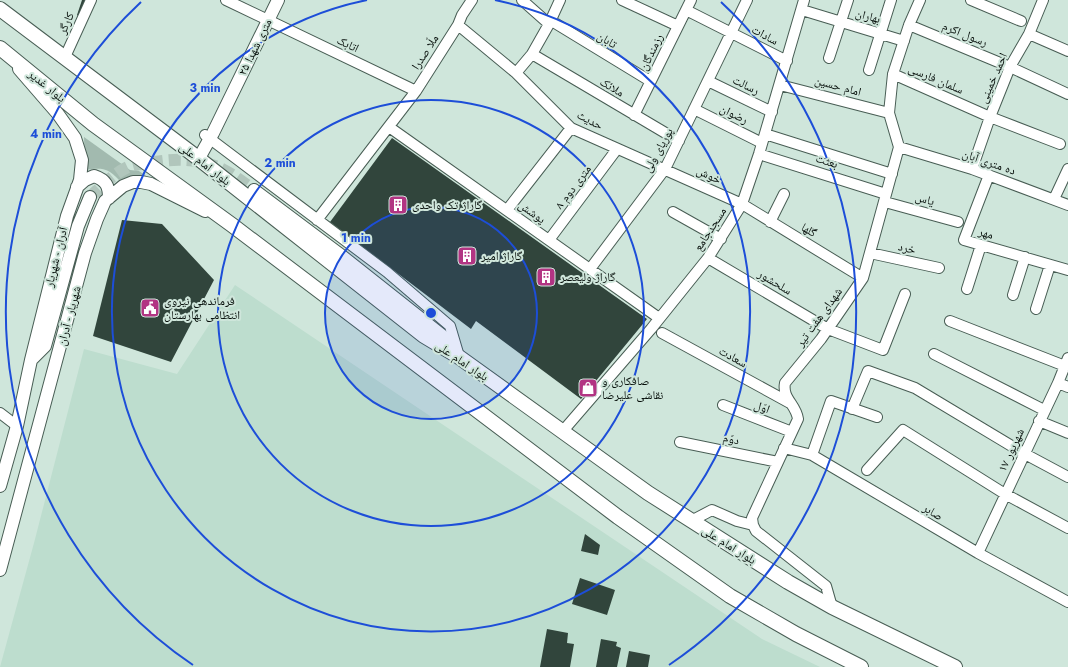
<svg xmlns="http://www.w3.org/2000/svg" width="1068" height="667" font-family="Jost,'Noto Naskh Arabic',sans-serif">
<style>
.built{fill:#bdddce}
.green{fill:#a2baaf}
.building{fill:#31453c}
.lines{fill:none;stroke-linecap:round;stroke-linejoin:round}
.major-tunnel{stroke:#b1c6bc;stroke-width:12;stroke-dasharray:12 6;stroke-linecap:butt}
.minor-casing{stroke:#485d54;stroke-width:12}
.major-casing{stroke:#485d54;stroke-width:14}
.highway-casing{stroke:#485d54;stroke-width:16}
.minor{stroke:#fff;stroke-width:10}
.major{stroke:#fff;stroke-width:12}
.highway{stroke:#fff;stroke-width:14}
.ring{fill:none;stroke:#1d4ed8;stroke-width:2}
.labels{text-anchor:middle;stroke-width:4;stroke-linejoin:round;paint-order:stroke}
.street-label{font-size:12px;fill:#060e0a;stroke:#cfe6db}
.poi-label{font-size:12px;fill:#060e0a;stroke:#cfe6db;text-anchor:start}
.centre{fill:#1d4ed8;stroke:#cfe6db;stroke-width:2}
.ring-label{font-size:12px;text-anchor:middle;font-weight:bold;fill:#1d4ed8;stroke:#cfe6db;stroke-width:4;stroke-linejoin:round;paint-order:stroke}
</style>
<rect width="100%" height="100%" fill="#cfe6db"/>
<!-- built -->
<path class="built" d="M235,285L762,639L820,667H0L34,543L84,349L177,374Z"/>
<!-- green -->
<path class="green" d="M84,137L130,170L139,171L155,182L128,177L119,180C107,167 101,168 85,170Z"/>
<!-- building -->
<path class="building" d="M82,0H86L78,16L77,15Z
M392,138L647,319L581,399L476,321L471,329L330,222Z
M122,220L162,224L214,280L171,362L93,336Z
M585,534L600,545L598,555L581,551Z
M580,578L615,590L607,615L572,604Z
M547,629L568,633L567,643L574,644L570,667H540Z
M601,639L617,642L616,646L621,648L617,667H596Z
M629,651L650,655L648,667H626Z"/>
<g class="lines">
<!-- major-tunnel -->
<path class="major-tunnel" d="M90,197C102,186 113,174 128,167C136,164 146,163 155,162C178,158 202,159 224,170C234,175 244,183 254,190"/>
<!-- minor casing -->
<g class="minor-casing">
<path id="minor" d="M226,0L416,91
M522,0L549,24
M622,0L678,26
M971,0L1021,21
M686,10L787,61
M802,10L904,41
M550,20L650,81
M458,25L462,15L472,0
M909,25L1010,67L1068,94
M1029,34L1068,51
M532,54L679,141
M65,57L91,0
M829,58L848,0
M869,70L891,0
M516,73L571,128L742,204L863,278
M893,74L990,117L1060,144
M708,81L772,112
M780,85L889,113
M694,109L762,143
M634,115L691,0
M389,127L659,318
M765,134L892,174
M205,135L387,272L450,326L458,353
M899,147L972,169L1068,205
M759,154L886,194
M972,169L990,117L1010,67L1029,34L1043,0
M989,175L964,240L1068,270
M1054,199L1068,169
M885,202L958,222
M507,210L571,128
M673,212L721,239
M317,220L416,91L458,25L516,73L532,54L549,24L560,0
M770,222L784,194
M549,240L617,149
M870,253L939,268
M708,258L828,329L883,350L905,294
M590,269L665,169L747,0
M967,289L981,245
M1013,295L1025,257
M1036,309L1050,265
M950,321L1065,366
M662,333L790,403
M934,354L1044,410
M1058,383L1068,387
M723,405L792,432
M852,409L868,371L915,388L1025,454L1068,477
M0,413L17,426
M1039,421L1068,433
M562,432L651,329L708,258L742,204L759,154L804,0
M680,442L778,462
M784,448L812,455L978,553L1068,602
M812,455L831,401L877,417
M867,470L903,430L1005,494L1068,528
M691,521L712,510L737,521L753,525
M978,553L1058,383L1068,358
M832,607L826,586L756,531L753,525L752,518L798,419C796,404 782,399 785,383L821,339L863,278L899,147L889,113L893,74L909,25L920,0"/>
</g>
<!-- major casing -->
<g class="major-casing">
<path id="major" d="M199,158L213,133L278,0
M77,187L85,180L94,176C106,180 109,186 109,198
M254,190L338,253L444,337L457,354
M31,360L45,346L78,226L90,197
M0,486L17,426L31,360L67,216L80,180L82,160L75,138L58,114L19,69
M0,570L85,253L97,219L105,201L123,186L133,182H141L151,184L205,211"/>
</g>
<!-- highway casing -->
<g class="highway-casing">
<path id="highway" d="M0,9L194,155L424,336L459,357L648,493L788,582L832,607L955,667
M0,48L93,124L232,225L618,517L730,596L796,634L861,667"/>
</g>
<!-- minor -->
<use href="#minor" class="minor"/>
<!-- major -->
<use href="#major" class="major"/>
<!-- highway -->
<use href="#highway" class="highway"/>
</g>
<!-- distance rings -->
<circle cx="431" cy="313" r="106" fill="#1d4ed8" fill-opacity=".12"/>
<g class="ring">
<circle cx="431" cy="313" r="106"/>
<circle cx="431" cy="313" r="213"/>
<path d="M495 0A319 319 0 1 1 367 0"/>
<path d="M193 665A425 425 0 0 1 141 2M721 2A425 425 0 0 1 669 665"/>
</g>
<!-- icons -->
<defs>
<g id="building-square" transform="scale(1)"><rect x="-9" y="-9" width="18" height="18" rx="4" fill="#b23483" stroke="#cfe6db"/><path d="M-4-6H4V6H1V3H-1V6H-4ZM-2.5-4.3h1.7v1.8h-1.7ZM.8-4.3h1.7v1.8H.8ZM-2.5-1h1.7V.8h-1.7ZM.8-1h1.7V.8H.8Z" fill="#fff"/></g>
<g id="civic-square" transform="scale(1)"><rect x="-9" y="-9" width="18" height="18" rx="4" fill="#b23483" stroke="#cfe6db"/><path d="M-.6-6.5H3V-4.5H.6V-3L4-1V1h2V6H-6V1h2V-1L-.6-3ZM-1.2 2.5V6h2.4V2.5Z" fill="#fff"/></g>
<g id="shop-square" transform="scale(1)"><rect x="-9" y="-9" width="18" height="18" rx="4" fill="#b23483" stroke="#cfe6db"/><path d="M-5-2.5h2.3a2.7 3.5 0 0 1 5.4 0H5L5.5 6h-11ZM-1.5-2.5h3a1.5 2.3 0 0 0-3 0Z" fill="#fff"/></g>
</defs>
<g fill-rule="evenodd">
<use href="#building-square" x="398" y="205"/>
<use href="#building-square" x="467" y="256"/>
<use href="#building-square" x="546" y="277"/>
<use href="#civic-square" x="150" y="308"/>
<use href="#shop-square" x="588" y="388"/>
</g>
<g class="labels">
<!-- street labels -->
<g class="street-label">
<text transform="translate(868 16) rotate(15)" y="4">بهاران</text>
<text transform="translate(66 23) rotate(-66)" y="4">کارگر</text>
<text transform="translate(965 34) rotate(22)" y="4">رسول اکرم</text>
<text transform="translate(765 35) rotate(28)" y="4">سادات</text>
<text transform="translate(607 40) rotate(31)" y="4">تابان</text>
<text transform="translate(348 44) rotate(26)" y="4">اتابک</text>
<text transform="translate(255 47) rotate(-64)" y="4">۲۵ متری شهدا</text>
<text transform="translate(425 52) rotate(-57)" y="4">ملّا صدرا</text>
<text transform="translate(651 52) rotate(-64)" y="4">رزمندگان</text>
<text transform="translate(993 78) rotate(-66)" y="4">احمد خمینی</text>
<text transform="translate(936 79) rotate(23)" y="4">سلمان فارسی</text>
<text transform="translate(746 85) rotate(26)" y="4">رسالت</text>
<text transform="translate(47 86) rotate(39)" y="4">بلوار غدیر</text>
<text transform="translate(838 86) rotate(15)" y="4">امام حسین</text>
<text transform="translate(612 87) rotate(31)" y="4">ملائک</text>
<text transform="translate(734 114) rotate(26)" y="4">رضوان</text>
<text transform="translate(590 120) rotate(28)" y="4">حدیث</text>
<text transform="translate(658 150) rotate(-61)" y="4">پوریای ولی</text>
<text transform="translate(827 161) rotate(17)" y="4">بعثت</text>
<text transform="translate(989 162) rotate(19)" y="4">ده متری آبان</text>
<text transform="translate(205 164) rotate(38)" y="4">بلوار امام علی</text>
<text transform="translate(709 175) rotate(25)" y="4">خوش</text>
<text transform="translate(573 187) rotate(-53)" y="4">۸ متری دوم</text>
<text transform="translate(925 199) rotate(16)" y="4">یاس</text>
<text transform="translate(532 212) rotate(35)" y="4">پوشش</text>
<text transform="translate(710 229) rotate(-57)" y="4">مسجدجامع</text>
<text transform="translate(809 230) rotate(31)" y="4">گلها</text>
<text transform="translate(986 233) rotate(16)" y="4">مهر</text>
<text transform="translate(907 248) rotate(13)" y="4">خرد</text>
<text transform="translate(56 257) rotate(-76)" y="4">آدران - شهریار</text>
<text transform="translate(775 282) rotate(31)" y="4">سلحشور</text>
<text transform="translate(69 316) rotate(-75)" y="4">شهریار - آدران</text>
<text transform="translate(819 317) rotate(-54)" y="4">شهدای هفت تیر</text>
<text transform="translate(733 357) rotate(29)" y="4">سعادت</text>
<text transform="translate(462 361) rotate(34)" y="4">بلوار امام علی</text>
<text transform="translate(762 407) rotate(21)" y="4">اوّل</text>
<text transform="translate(731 439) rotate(11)" y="4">دوّم</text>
<text transform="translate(1011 450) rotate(-65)" y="4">۱۷ شهریور</text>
<text transform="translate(933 512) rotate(31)" y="4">صابر</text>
<text transform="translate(729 545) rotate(32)" y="4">بلوار امام علی</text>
</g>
<!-- poi labels -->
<g class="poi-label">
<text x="412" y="209">گاراژ تک واحدی</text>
<text x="481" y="260">گاراژ امیر</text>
<text x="560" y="281">گاراژ ولیعصر</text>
<text x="164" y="305">فرماندهی نیروی<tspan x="164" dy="14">انتظامی بهارستان</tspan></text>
<text x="602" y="385">صافکاری و<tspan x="602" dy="14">نقاشی عليرضا</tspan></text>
</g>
</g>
<circle cx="431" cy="313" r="6" class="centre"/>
<g class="ring-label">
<text x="205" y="92">3 min</text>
<text x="46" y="138">4 min</text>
<text x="280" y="167">2 min</text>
<text x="356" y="242">1 min</text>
</g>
</svg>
